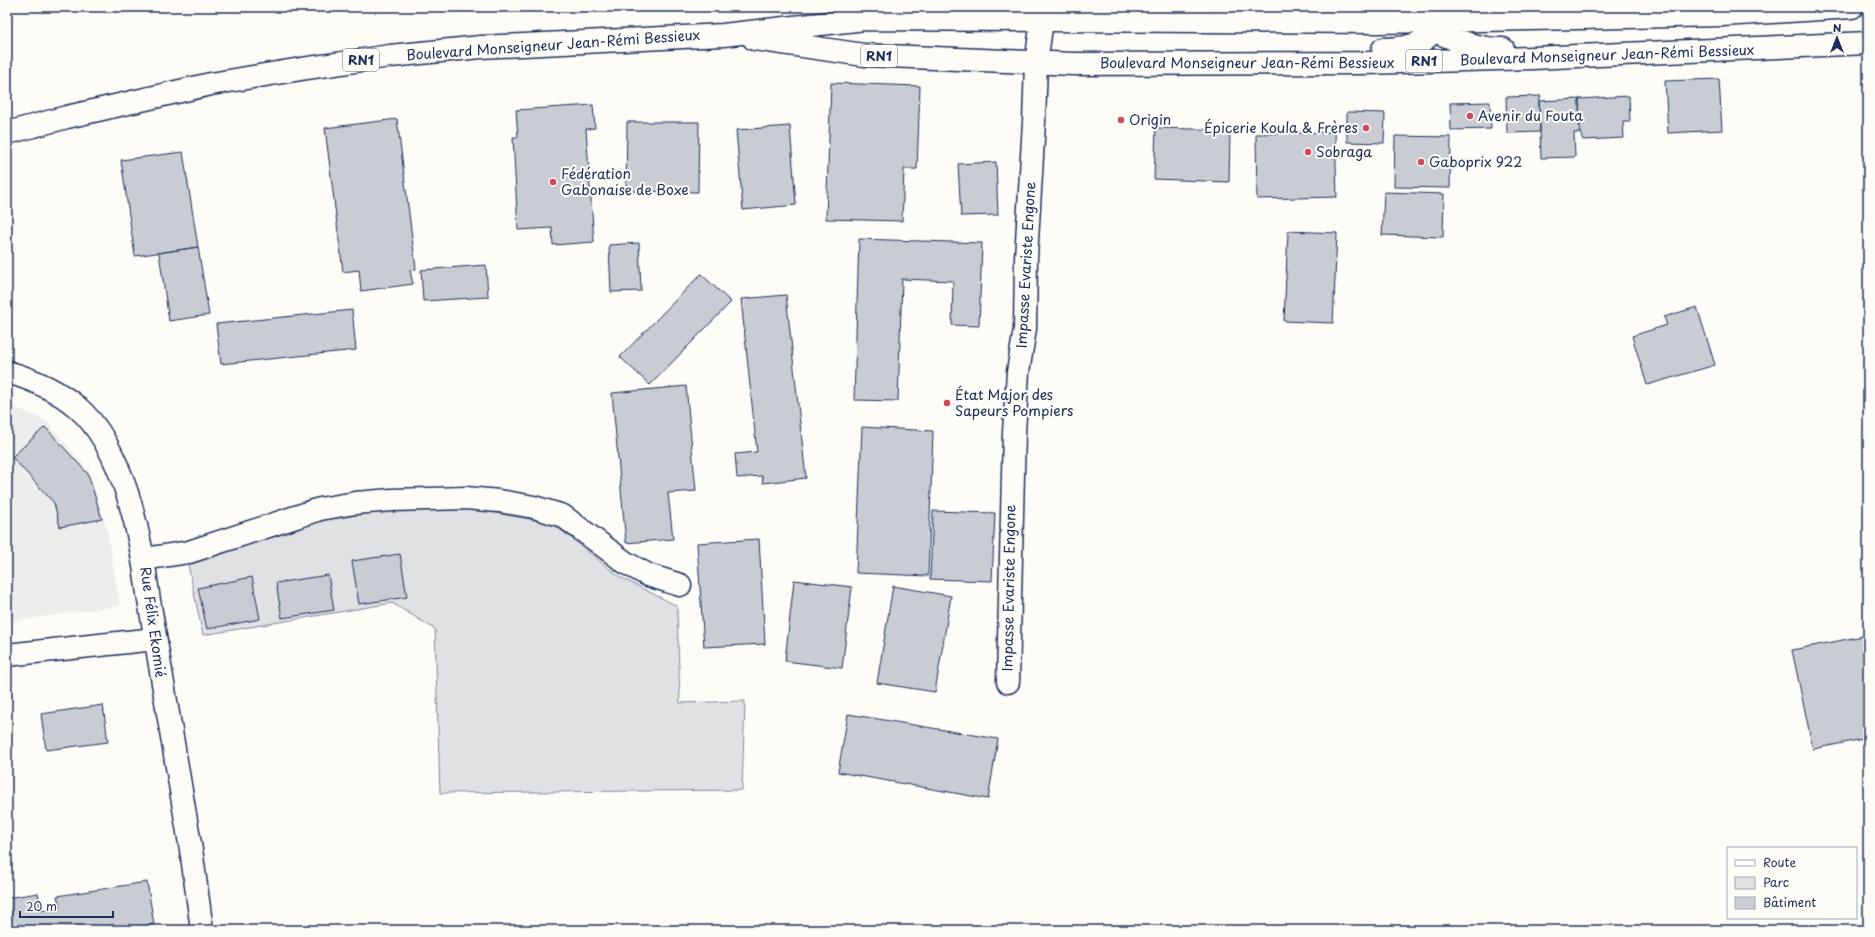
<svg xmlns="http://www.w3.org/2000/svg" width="1875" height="937" font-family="'Playpen Sans',sans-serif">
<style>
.built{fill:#edeeec}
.green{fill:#e0e1e3;stroke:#7e88a0}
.building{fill:#c9ccd3;stroke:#1b2f5e}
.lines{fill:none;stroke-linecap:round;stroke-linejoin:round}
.minor-casing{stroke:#1b2f5e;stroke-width:25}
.major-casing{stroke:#1b2f5e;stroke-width:25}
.minor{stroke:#fdfcf7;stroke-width:22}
.major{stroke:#fdfcf7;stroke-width:22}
.poi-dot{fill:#d1495b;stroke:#fdfcf7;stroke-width:1.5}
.labels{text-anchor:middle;stroke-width:4;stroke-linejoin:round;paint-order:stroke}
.shield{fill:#fdfcf7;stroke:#5f6c8c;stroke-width:1}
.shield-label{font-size:13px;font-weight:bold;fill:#1b2f5e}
.street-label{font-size:14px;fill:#1b2f5e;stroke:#fdfcf7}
.poi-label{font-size:14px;fill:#1b2f5e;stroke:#fdfcf7;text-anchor:start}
</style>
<rect width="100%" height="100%" fill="#fdfcf7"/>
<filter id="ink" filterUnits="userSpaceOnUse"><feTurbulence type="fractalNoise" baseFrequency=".025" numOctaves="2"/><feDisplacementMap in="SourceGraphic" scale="8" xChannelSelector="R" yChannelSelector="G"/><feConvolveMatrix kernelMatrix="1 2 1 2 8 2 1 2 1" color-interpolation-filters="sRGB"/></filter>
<g filter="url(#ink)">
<!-- built -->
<path class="built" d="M7,404L44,419L89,471L107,530L120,606L7,622Z"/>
<!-- green -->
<path class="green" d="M438,508L472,509L552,523L620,577L677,606L680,703L745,701L742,790L440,793L435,629L392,603L203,635L188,565L325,520L376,512Z"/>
<!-- building -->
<path class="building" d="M1719,79L1722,130L1668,133L1665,81Z
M831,83L920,86L917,169H904L902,221L826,219Z
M1541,96L1539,101L1540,132L1507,133L1506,97Z
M1629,96L1630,122H1623L1624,138L1583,140L1580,133L1579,99Z
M1579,99L1580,133H1574L1575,157L1541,158L1539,101Z
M1490,102L1491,129L1451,130L1450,103Z
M593,105L595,128L586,129L594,242L553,245L552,228L518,230L513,137H518L516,110Z
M1347,112L1385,113L1384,143L1347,142Z
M397,119L416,269L410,270L413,284L361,291L359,270L343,272L325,128Z
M627,122H699L698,192L626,191Z
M790,126L796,205L743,210L736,130Z
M1156,128L1230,130L1229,182L1154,179Z
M1335,132L1337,197L1257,199L1256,134Z
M1395,136L1451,137L1450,188L1394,187Z
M183,152L198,247L135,256L121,160Z
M996,162L998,215L961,216L958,164Z
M1384,192L1444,194L1443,237L1382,235Z
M1288,231L1337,233L1333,323L1284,321Z
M859,239L982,243L979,326L952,325L953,281L902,279L898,401L854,400Z
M639,243L641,291L611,292L609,245Z
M198,247L209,315L169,321L159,253Z
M486,265L488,297L423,301L421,270Z
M701,274L731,302L650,385L620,357Z
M786,295L806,478L763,483L762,476L737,478L735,454L757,452L741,299Z
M1697,307L1715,365L1647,385L1632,336L1667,325L1664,317Z
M352,310L356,350L221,364L216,324Z
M686,386L696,491L668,493L673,539L626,543L612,393Z
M45,427L88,474L102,519L60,527L54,503L12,457Z
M862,427L933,431L928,576L856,573Z
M933,511L995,513L992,581L930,579Z
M759,539L765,644L704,647L697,543Z
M400,554L407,597L359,604L352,561Z
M328,575L334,610L282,618L276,583Z
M252,577L260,619L207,629L198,588Z
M794,580L852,587L842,668L785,661Z
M893,586L951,596L935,692L877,683Z
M1868,635V738L1813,749L1792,650Z
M103,705L108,742L46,750L41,714Z
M848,714L998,739L988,799L838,772Z
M147,882L154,924L115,930H7V898L38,893L41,910L60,907L57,896Z"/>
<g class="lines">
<!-- minor casing -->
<g class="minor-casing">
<path id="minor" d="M7,372C32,379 57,390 77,407C123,446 141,536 148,594L192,856L202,930
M144,559L189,552L320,509L355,503L392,500L466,498L499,501L534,507L563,516L626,563L648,575L680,585
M7,655L155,639
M1008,682L1014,432L1018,372L1025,329L1026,258L1034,122L1036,63L1042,21"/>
</g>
<!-- major casing -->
<g class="major-casing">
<path id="major" d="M1422,24C1446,37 1475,50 1503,49
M754,39L864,55L1073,64L1366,63L1533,58L1868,43
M1383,49C1416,48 1432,43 1443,10
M7,133L67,117L211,84L301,69L390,56L481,47L723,35L865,19L1378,22L1722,15L1852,7"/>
</g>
<!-- minor -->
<use href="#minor" class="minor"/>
<!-- major -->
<use href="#major" class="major"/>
</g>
</g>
<!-- markers -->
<g class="poi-dot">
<circle cx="1470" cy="116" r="4"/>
<circle cx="1121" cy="120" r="4"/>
<circle cx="1366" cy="128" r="4"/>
<circle cx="1308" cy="152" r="4"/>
<circle cx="1421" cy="162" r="4"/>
<circle cx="553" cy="182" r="4"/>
<circle cx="947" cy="403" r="4"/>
</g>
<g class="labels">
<!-- shield labels -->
<g class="shield">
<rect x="861" y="45" width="36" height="22" rx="3"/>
<rect x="343" y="49" width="36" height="22" rx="3"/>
<rect x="1406" y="50" width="36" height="22" rx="3"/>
</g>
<g class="shield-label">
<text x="879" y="61">RN1</text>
<text x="361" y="65">RN1</text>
<text x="1424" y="66">RN1</text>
</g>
<!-- street labels -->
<g class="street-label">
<text transform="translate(553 45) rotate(-4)" y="5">Boulevard Monseigneur Jean-Rémi Bessieux</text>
<text transform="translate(1607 55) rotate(-2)" y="5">Boulevard Monseigneur Jean-Rémi Bessieux</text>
<text x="1247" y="68">Boulevard Monseigneur Jean-Rémi Bessieux</text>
<text transform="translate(1026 265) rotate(-87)" y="5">Impasse Evariste Engone</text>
<text transform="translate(1009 588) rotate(-89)" y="5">Impasse Evariste Engone</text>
<text transform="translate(153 622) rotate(82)" y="5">Rue Félix Ekomié</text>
</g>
<!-- poi labels -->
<g class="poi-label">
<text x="1478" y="121">Avenir du Fouta</text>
<text x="1129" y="125">Origin</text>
<text x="1358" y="133" text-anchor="end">Épicerie Koula &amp; Frères</text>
<text x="1316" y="157">Sobraga</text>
<text x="1429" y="167">Gaboprix 922</text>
<text x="561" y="179">Fédération<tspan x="561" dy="16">Gabonaise de Boxe</tspan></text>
<text x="955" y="400">État Major des<tspan x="955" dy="16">Sapeurs Pompiers</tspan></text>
</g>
</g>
<!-- margin -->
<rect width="1875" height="937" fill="none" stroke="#fdfcf7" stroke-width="24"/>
<rect x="12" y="12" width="1851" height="913" fill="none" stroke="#1b2f5e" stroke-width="1.5" filter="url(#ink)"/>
<!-- legend -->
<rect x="1727" y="847" width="130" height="72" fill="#fdfcf7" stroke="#a3aaba"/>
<rect x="1735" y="860" width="20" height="6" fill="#fdfcf7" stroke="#a3aaba"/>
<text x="1763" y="867" font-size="12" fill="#1b2f5e">Route</text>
<rect x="1735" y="877" width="20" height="12" fill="#e0e1e3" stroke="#a3aaba"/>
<text x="1763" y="887" font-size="12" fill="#1b2f5e">Parc</text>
<rect x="1735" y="897" width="20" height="12" fill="#c9ccd3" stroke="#a3aaba"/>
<text x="1763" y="907" font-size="12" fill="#1b2f5e">Bâtiment</text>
<!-- north arrow -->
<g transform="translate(1837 38)" stroke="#fdfcf7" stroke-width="3" paint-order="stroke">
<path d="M0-3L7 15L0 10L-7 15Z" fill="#1b2f5e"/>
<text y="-6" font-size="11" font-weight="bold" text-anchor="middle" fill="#1b2f5e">N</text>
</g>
<!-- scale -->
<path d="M20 911v6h93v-6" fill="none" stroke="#1b2f5e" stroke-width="2"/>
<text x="26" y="911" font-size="12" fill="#1b2f5e" stroke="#fdfcf7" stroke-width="3" paint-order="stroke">20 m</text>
</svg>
